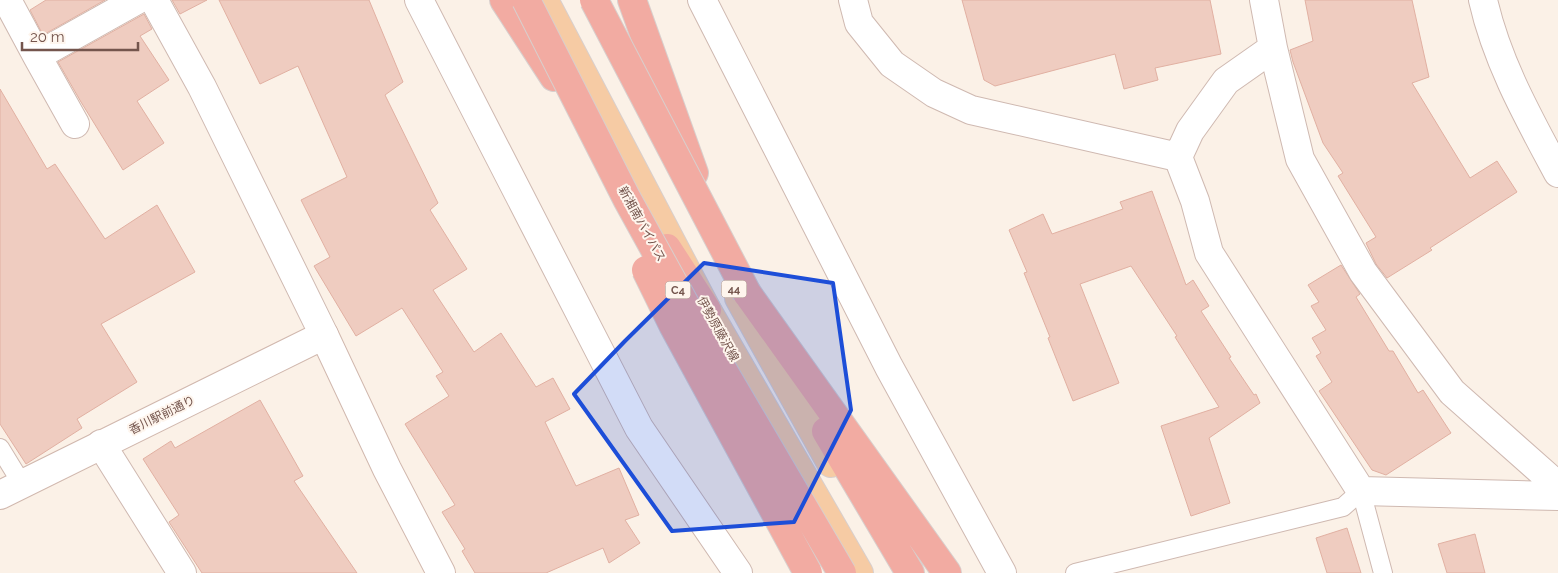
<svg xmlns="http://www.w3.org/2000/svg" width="1558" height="573" font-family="Raleway,'Noto Sans JP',sans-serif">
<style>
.building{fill:#efccc0;stroke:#e1b0a2}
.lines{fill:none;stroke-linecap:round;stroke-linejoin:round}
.lane-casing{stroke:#cfb9b1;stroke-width:20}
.street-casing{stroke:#cfb9b1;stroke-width:30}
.secondary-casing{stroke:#d1b8ae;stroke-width:30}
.primary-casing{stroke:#d8cfcd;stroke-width:30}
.highway-casing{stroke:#d8cfcd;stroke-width:30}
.lane{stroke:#fff;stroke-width:18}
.street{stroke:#fff;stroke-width:28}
.secondary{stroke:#fff;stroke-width:28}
.primary{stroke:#f6cba4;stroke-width:28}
.highway{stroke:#f2aba2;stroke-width:28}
.highway-bridge-casing{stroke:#d8cfcd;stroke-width:30;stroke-linecap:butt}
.highway-bridge{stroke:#f2aba2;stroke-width:28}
.marked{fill:#1d4ed8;fill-opacity:0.2;stroke:#1d4ed8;stroke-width:4;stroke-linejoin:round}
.labels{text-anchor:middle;stroke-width:4;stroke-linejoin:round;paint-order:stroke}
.shield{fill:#fef5ed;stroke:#9d857d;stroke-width:1}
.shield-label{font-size:11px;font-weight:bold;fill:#74554d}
.street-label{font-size:12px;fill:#74554d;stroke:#fef5ed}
</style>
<rect width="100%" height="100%" fill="#fbf1e7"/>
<!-- building -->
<path class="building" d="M46,0H105L43,35L30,10Z
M172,0H207L180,14Z
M219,0H369L403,82L385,95L438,203L430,210L467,269L433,290L474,352L501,333L536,387L553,378L570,409L545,422L576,486L619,468L639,515L625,520L640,543L609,563L603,548L546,573H475L462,551L465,549L442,512L455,505L405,424L449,396L436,376L443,372L402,308L356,336L314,266L330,257L301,200L347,177L298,66L260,84Z
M962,0H1210L1221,54L1155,68L1158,80L1124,89L1115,54L995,86L984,80Z
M1305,0H1412L1429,77L1412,83L1470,178L1497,161L1517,192L1430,248L1432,250L1387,278L1376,264L1366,243L1376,237L1338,176L1343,173L1323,143L1293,62L1290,50L1313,41Z
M144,14L152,29L140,36L169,80L137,101L164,143L123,170L81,102L58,62Z
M0,89L47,169L55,164L105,239L157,205L195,272L101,324L137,382L77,419L82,428L26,464L0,424Z
M1152,191L1186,285L1193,280L1209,306L1201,311L1231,357L1229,358L1254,395L1256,394L1260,403L1209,438L1230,503L1191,516L1161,426L1219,407L1175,337L1177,336L1131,266L1080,284L1119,383L1073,401L1048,338L1050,337L1024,273L1027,272L1009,230L1043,214L1052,234L1123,209L1120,202Z
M1341,265L1360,294L1356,297L1389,351H1393L1418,393L1423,390L1451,433L1386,475L1372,470L1319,391L1332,382L1316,356L1321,353L1312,338L1326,330L1311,306L1319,302L1308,285Z
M260,400L303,476L294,481L357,573H202L169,522L179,515L143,459L171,441L175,448Z
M1347,528L1361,573H1327L1316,538Z
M1475,534L1485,573H1447L1438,544Z"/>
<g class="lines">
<!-- lane casing -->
<g class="lane-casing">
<path id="lane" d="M0,448L22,484
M1075,573L1343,507L1361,491L1383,573"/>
</g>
<!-- street casing -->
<g class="street-casing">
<path id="street" d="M7,0L37,56L137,0
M154,0L202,87L324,335
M419,0L639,428L738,573
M702,0L889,367L1002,573
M853,0L859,23L892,64L934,93L971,110L1178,157L1195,201L1209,253L1361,491L1558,496
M1264,0L1273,48L1300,159L1363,272L1452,392L1558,486
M1483,0C1497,62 1528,117 1558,173
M37,56L75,124
M1178,157L1190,131L1226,81L1273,48
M101,444L182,573"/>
</g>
<!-- secondary casing -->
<g class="secondary-casing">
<path id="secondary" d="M0,495L324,335L387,469L441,573"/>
</g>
<!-- primary casing -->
<g class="primary-casing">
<path id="primary" d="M544,0L707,310L859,573
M739,298L831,463"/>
</g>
<!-- highway casing -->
<g class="highway-casing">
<path id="highway" d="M504,0L554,77
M632,0L694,173
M667,248L707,310
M747,293L947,573
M826,431L910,573"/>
</g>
<!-- lane -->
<use href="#lane" class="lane"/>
<!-- street -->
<use href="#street" class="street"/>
<!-- secondary -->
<use href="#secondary" class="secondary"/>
<!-- primary -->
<use href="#primary" class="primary"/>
<!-- highway -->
<use href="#highway" class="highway"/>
<!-- highway-bridge casing -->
<g class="highway-bridge-casing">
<path id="highway-bridge" d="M526,0L627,199L697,326L842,573
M594,0L747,293
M646,270L673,325L808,573"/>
</g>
<!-- highway-bridge -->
<use href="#highway-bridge" class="highway-bridge"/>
</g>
<!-- marked area -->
<path class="marked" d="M704,263L833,283L851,410L794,522L672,531L574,394L625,341Z"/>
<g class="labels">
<!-- shield labels -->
<g class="shield">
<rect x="721.5" y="280.5" width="25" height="17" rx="4"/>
<rect x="665.5" y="281.5" width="25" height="17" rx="4"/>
</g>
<g class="shield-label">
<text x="734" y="293">44</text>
<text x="678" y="294">C4</text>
</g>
<!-- street labels -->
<g class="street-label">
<text transform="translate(642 224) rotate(61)" y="4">新湘南バイパス</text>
<text transform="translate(718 329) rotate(61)" y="4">伊勢原藤沢線</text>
<text transform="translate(162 415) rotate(-26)" y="4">香川駅前通り</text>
</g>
</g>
<!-- scale -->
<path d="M22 42v8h116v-8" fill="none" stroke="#74554d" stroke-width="2.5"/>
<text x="30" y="42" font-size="15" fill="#74554d" stroke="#fef5ed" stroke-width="4" paint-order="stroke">20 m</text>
</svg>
